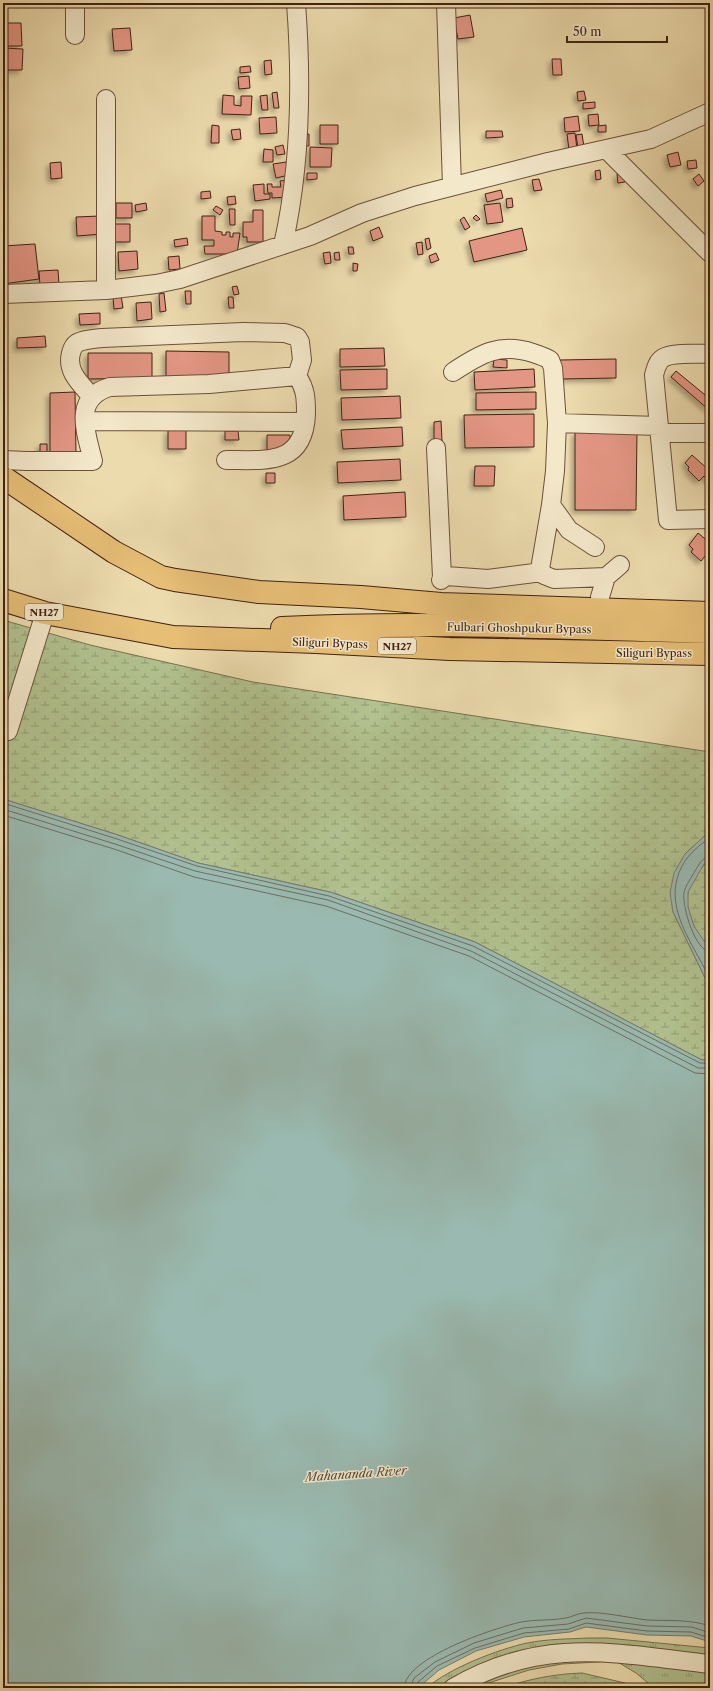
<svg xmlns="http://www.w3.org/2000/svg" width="713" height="1691" font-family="'Libre Caslon Text',serif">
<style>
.wetland{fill:url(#wetland-marsh);stroke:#797150}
.park{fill:url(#park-tufts);stroke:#797150}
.water{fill:#9abab1;stroke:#767d71}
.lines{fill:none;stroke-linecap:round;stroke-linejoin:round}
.shore{stroke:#6e6e62;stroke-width:1}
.building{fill:#e39684;stroke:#412112;filter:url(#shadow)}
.minor-casing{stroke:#6c5039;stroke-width:20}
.major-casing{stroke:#412112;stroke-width:24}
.highway-casing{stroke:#412112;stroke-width:24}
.minor{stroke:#f3e8ca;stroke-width:18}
.major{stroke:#e6be76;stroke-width:22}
.highway{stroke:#e6be76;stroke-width:22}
.labels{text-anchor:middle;stroke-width:3;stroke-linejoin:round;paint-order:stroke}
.shield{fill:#f3e8ca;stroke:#765d49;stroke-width:1}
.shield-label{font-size:10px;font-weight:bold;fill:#412112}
.street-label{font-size:11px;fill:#412112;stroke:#f3e8ca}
.water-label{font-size:12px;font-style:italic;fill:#57473a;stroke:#f3e8ca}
</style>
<defs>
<pattern id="wetland-marsh" width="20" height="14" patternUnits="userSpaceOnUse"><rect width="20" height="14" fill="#b1c18f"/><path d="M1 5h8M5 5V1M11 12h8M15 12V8" fill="none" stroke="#929c73"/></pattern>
<pattern id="park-tufts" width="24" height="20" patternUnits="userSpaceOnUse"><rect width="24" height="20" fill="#b1c18f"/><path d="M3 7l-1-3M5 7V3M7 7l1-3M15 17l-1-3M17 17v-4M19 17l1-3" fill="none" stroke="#929c73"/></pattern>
<filter id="shadow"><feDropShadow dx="-3.5" dy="3.5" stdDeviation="2" flood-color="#0004"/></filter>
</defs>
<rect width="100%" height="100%" fill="#ecdbad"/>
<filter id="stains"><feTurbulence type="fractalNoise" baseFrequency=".005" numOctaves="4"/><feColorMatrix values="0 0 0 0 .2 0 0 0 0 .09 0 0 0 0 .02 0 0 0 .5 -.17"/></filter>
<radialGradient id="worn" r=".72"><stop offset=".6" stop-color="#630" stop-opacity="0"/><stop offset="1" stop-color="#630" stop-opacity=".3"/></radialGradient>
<!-- wetland -->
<path class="wetland" d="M3,620L90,645L253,682L710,752V831L685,854L673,912L710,988V1059L702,1060L475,942L330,892L198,863L118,835L3,799Z
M710,859V950C698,937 684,911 688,893C689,885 703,864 710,859Z
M582,1673L625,1683L633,1688H502C529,1679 554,1674 582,1673Z"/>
<!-- park -->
<path class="park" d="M588,1638H607L710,1648V1688H654L636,1673L616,1661L562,1664L529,1670L473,1688H427C447,1669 499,1649 527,1643C547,1639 568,1639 588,1638Z"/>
<!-- water -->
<path class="water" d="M3,799L118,835L198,863L330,892L475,942L702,1060L710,1059V1642L691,1636L647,1635L586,1627L570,1632L524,1637L476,1651L439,1670L418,1688H3Z
M710,831V859L704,864L688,892V907L694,926L710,950V988L673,912L670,893L674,873L685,854Z"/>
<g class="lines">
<!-- shore -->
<path class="shore" d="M3,803L117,839L197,866L329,896L473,946L700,1063H710
M3,809L115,844L195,871L328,900L471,951L698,1068H710
M3,815L114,849L194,877L326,906L469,956L695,1073L710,1074
M710,837C703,843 693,850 687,858C657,901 691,939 710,979
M710,856C702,857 699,865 695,871C692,877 685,886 684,893C682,906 695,951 710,952
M404,1688C405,1657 495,1628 521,1622C536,1619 552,1621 566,1618C572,1617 578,1613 584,1613C600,1611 630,1618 647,1620C669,1621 689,1619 710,1626
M410,1688L414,1678L435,1662L474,1643L523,1628L568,1624L586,1618L647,1626L692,1627L710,1633
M415,1688L418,1682L437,1666L475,1648L524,1633L569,1629L586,1623L647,1631L691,1632L710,1638"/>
</g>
<!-- building -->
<path class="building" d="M470,15L474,37L458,39L454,18Z
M3,23H21L22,46H3Z
M130,28L132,50L114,51L112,29Z
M3,48L23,49L22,70H3Z
M552,59H561L562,75H553Z
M271,60L272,74L265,75L264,61Z
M250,66L251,72L240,73V67Z
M249,76L250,88L239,89L238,77Z
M584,91L586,100L578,101L577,92Z
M277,92L279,108H274L272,93Z
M223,95L234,96V105L241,106V96H252L251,115L222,114Z
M267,95L268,110H262L260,96Z
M595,102V108L583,109V103Z
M598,114L599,125L589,126L588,115Z
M578,116L580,131L565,132L564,118Z
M276,117L277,133L260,134L259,118Z
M212,125L219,126V143H211Z
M320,125H338V144H320Z
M606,125V132H598V126Z
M240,129L241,139L233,140L231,130Z
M486,131H502L503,137L486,138Z
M575,133L577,149L569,150L567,134Z
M309,134V146H303L302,135Z
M582,134L584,147L578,148L576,135Z
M283,145L285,154L277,155L275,147Z
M310,147L332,148L331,167H310Z
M264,149L273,150V162H263Z
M678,152L681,165L670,167L667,155Z
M696,160L697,168L688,169L687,161Z
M61,162L62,178L51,179L50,163Z
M286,162L289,175L276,178L273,164Z
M600,170L601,179L596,180L595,171Z
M307,173H317V179L307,180Z
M623,173L625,182L618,183L617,174Z
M699,174L704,181L698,186L693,179Z
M539,179L542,190L534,191L532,180Z
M288,180L289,197L272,198V193H268L267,184H272V187H281L280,181Z
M264,184V194H270V199L255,201L253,185Z
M501,190L503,198L487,202L485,194Z
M210,191L211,198L201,199V192Z
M235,196L236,204L228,205L227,197Z
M512,198L513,207L507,208L506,199Z
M116,203H132V218H116Z
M146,203L147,210L136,212L135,205Z
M500,203L503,222L487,224L484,205Z
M216,206L223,210L220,215L213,210Z
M229,209H235V225H230Z
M253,210H263V242H247V237H243V222H253Z
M476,215L480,219L477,221L473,218Z
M100,216L102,234L77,236L76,217Z
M202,216H215V231L222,232V235H226V232H230V237H233V233H240L237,254H205L204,246H214V240H202Z
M464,217L470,227L465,230L460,220Z
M113,224H130V242H114Z
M379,227L383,237L373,241L370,231Z
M522,228L527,250L474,262L469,241Z
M187,238L188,245L175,247L174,240Z
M429,238L431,248L427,250L425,239Z
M422,242L423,254L418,255L416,243Z
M35,244L39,279L3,284V246Z
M348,247H353L354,254H349Z
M137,251L138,269L119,271L118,252Z
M330,252L331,263L325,264L323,253Z
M339,252L340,260H335L334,253Z
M436,253L439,260L431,263L429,256Z
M179,256L180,269L169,270L168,257Z
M353,263L358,264L357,271H353Z
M58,270L59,285L40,286L39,271Z
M237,286L239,294L234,295L232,287Z
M185,291H191V304H186Z
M164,293L166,311L160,312L159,294Z
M121,295L123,308L114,309L113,297Z
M228,297H233L234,308H229Z
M151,302L152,319L137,321L136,303Z
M100,313V324L80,325L79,314Z
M45,336L46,347L17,348V338Z
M384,348L385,366L340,367V349Z
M166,351L229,352V379H166Z
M88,353H152V378L88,379Z
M494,359L507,360V368L493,367Z
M616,359V378L561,379L560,360Z
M387,369V389L341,390L340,370Z
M534,369L535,387L475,390L474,372Z
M676,371L710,399L709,410L671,377Z
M75,392L76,455H50V393Z
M536,392V409L476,410V393Z
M400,396L401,418L342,420L341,398Z
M534,414V447L465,448L464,415Z
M441,421L442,441H434V422Z
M402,427L403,446L343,449L341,430Z
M168,430H186V449H168Z
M225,431H238L239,440H225Z
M637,431L636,510H575V432Z
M267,435H290V450H267Z
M40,444H47V456H40Z
M692,455L710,471V482L704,476L699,481L688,470L689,467L685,463Z
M400,459L401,480L338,483L337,462Z
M475,466H495L494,486H474Z
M266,473H275V483H266Z
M405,492L406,517L344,520L343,496Z
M698,533L710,543V550L701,561L691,552L693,549L689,545Z"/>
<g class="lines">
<!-- minor casing -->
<g class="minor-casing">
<path id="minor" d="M446,3L452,186
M75,35V3
M606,149L710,253
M283,245C301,166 302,83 296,3
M106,290V99
M3,294L106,290L156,284L180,279L310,236L362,213L415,196L548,162L651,139L710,112
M710,354C698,354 673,352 663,358C657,362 656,368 654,375L668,520L710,519
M453,372C480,354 500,342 533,353C539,355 545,357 550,360L553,368L557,423L555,471L551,505L540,569L544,575L554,579L606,577
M92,397C81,384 66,372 71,353C72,349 74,345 77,343C85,339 94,339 102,338L243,332L285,333L297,337L300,342L302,360L297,376
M85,421L305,422
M557,423L659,426
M660,433H710
M436,448L442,577
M3,460L27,461H93C86,432 72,398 110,387L209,384L297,376C306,389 306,399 306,414C304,466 266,460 226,460
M551,505L569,530L595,547
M441,580L446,576L488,579L542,572
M600,597L606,577L620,565
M8,731L45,613
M453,1688C542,1636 613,1653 710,1664"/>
</g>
<!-- major casing -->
<g class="major-casing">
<path id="major" d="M3,477L114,552L161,577L175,580L259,592L361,597L441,604L710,613"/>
</g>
<!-- highway casing -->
<g class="highway-casing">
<path id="highway" d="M3,600L45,613L173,637L316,642L450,649L710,654
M282,628C424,621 568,628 710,632"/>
</g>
<!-- minor -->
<use href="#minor" class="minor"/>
<!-- major -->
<use href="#major" class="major"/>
<!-- highway -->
<use href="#highway" class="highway"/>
</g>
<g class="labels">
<!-- shield labels -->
<g class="shield">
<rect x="25" y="604" width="38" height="16" rx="3"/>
<rect x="378" y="638" width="38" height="16" rx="3"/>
</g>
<g class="shield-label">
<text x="44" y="616">NH27</text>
<text x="397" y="650">NH27</text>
</g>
<!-- street labels -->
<g class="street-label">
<text transform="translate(519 628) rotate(1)" y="4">Fulbari Ghoshpukur Bypass</text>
<text transform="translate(330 643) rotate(2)" y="4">Siliguri Bypass</text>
<text x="654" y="657">Siliguri Bypass</text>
</g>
<!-- water labels -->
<g class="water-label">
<text transform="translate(356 1474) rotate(-4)" y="4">Mahananda River</text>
</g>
</g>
<!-- margin -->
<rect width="713" height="1691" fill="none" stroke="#ecdbad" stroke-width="16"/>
<rect x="4" y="4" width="705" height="1683" fill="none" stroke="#412112" stroke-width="2"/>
<rect x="8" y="8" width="697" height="1675" fill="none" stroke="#412112"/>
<!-- scale -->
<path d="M567 36v6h100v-6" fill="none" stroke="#412112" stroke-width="2"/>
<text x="573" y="36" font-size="12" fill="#412112" stroke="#f3e8ca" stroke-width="3" paint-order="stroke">50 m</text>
<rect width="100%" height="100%" filter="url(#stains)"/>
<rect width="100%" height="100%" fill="url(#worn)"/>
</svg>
